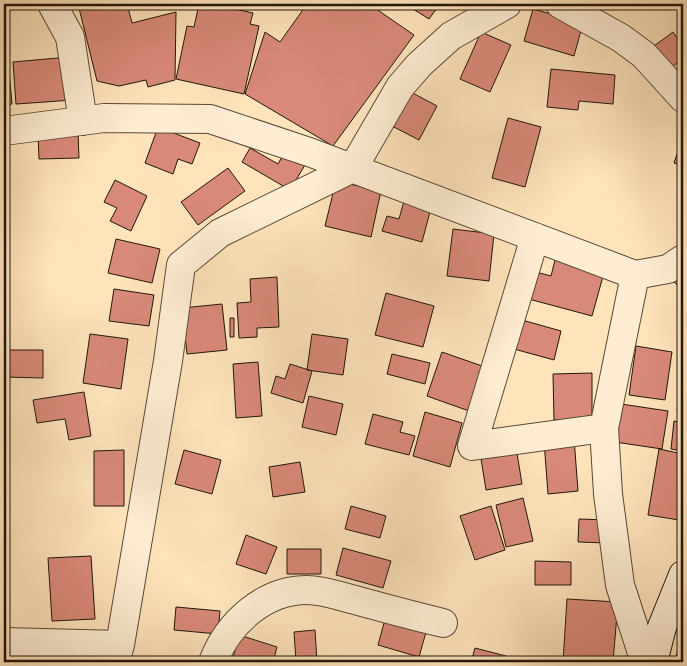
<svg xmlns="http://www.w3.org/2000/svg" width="687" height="666" font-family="'IM FELL English',serif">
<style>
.building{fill:#d98979;stroke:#20170a}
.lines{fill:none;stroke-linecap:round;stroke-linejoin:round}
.street-casing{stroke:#584a36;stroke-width:30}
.secondary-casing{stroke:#20170a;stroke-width:30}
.street{stroke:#feedd3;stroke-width:28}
.secondary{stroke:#feedd3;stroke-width:28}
</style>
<rect width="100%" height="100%" fill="#fee3bb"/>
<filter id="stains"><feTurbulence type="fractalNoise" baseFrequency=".004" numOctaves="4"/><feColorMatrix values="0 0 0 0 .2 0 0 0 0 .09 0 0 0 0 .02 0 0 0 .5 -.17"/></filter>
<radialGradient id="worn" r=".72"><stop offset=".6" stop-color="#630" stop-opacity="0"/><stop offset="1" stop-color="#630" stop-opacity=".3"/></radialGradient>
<!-- building -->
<path class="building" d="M78,4H127L132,23L176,12L175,80L148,87L146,80L119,86L97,81Z
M199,4H212L253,13L250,24L259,26L244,94L176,79L187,26L194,27Z
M307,4H369L414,35L333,146L245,94L265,32L280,42Z
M405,4H440L429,19Z
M533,9L583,23L574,56L524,41Z
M481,32L511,45L490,92L460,79Z
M673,32L683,46V59L670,68L654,46Z
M6,38L12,104L4,105V39Z
M69,57L73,100L16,104L13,62Z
M551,69L615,75L613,104L579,101L578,110L547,107Z
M407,90L437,106L419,140L388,124Z
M508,118L541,127L525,187L492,178Z
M158,127L200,143L192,164L178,159L173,174L145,163Z
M78,133L79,158L39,159L38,134Z
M683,136V166L674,163Z
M250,148L278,164L284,153L305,165L290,190L242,162Z
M228,168L245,191L198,225L181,202Z
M115,180L147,196L131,231L110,221L117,208L104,202Z
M336,181L381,191L371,237L325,226Z
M404,201L431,208L422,242L382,231L387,216L399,219Z
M453,229L494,234L489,281L447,276Z
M116,239L160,249L152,283L108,273Z
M556,256L605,269L592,316L525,298L532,271L551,276Z
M683,273V290L674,282Z
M277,277L279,327L257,328V337L239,338L237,303L251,302L250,279Z
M114,289L154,295L149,326L109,321Z
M386,293L434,306L423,347L375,335Z
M222,304L227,350L187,354L182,308Z
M230,318H234V337H230Z
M522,320L561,331L554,360L514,349Z
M90,334L128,339L121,389L83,383Z
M312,334L348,339L343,375L307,370Z
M4,341H7V350H43V378L4,377Z
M636,346L672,352L665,400L629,395Z
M442,352L485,367L469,411L427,396Z
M392,354L430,363L425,384L387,374Z
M258,362L262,416L236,418L233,364Z
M290,364L312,371L303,403L271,393L276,376L285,379Z
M592,373V419L554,420L553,374Z
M681,380H683V410H677Z
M84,392L91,436L69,440L65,419L37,423L33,400Z
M309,396L343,404L336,435L302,427Z
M621,404L668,411L662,449L615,442Z
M425,412L462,423L450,467L413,456Z
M373,414L403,422L400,432L415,436L409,455L365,444Z
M674,421L683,423V451L671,449Z
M574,438L578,491L548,494L544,441Z
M659,449L683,454V509L681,508L679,520L648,515Z
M124,450V506H94V451Z
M184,450L221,460L212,494L175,484Z
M517,453L522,484L486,490L481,459Z
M300,462L305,492L273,497L269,467Z
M4,489L6,525H4Z
M523,498L533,541L506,547L496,505Z
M351,506L386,516L380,538L345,529Z
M491,506L505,550L475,560L460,516Z
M579,519L608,520L607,543L578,542Z
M4,529H5L7,539L4,540Z
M246,535L277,547L266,574L236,564Z
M343,548L391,561L383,588L336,575Z
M287,549H321V574H287Z
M91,556L95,619L52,621L48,558Z
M535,561L571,562V585H535Z
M567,599L618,602L613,662H563Z
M176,607L220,611L218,634L174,630Z
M387,612L428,625L419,657L378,645Z
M683,629V662H675Z
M315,630L317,662H296L294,632Z
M239,635L277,647L273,662H232Z
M475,648L506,656L504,662H471Z
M30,652L62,662H27Z
M4,654L22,660V662H4Z
M172,657L202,661L201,662H171Z"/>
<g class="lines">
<!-- street casing -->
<g class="street-casing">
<path id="street" d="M52,4L70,37L83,121
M560,4L621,38L644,55L683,98
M4,131L104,118L210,119L309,152L635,275L668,269L683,259
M535,237L472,446L604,428
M635,275L604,428L608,494L620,585L645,662
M4,642L120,645
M115,662L120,645L168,361L181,265L220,233L353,168L400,87L419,65L451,36L507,4
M213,662C228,623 264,590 307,590C323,590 339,596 355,600C384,608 414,616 443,623"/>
</g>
<!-- secondary casing -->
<g class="secondary-casing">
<path id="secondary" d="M653,662L662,627L683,575"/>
</g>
<!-- street -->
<use href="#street" class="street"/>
<!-- secondary -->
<use href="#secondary" class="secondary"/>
</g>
<!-- margin -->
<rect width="687" height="666" fill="none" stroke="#fee3bb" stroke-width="20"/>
<rect x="5" y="5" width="677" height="656" fill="none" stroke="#20170a" stroke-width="2.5"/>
<rect x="10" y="10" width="667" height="646" fill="none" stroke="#20170a"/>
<rect width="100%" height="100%" filter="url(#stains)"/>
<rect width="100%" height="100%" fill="url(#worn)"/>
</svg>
